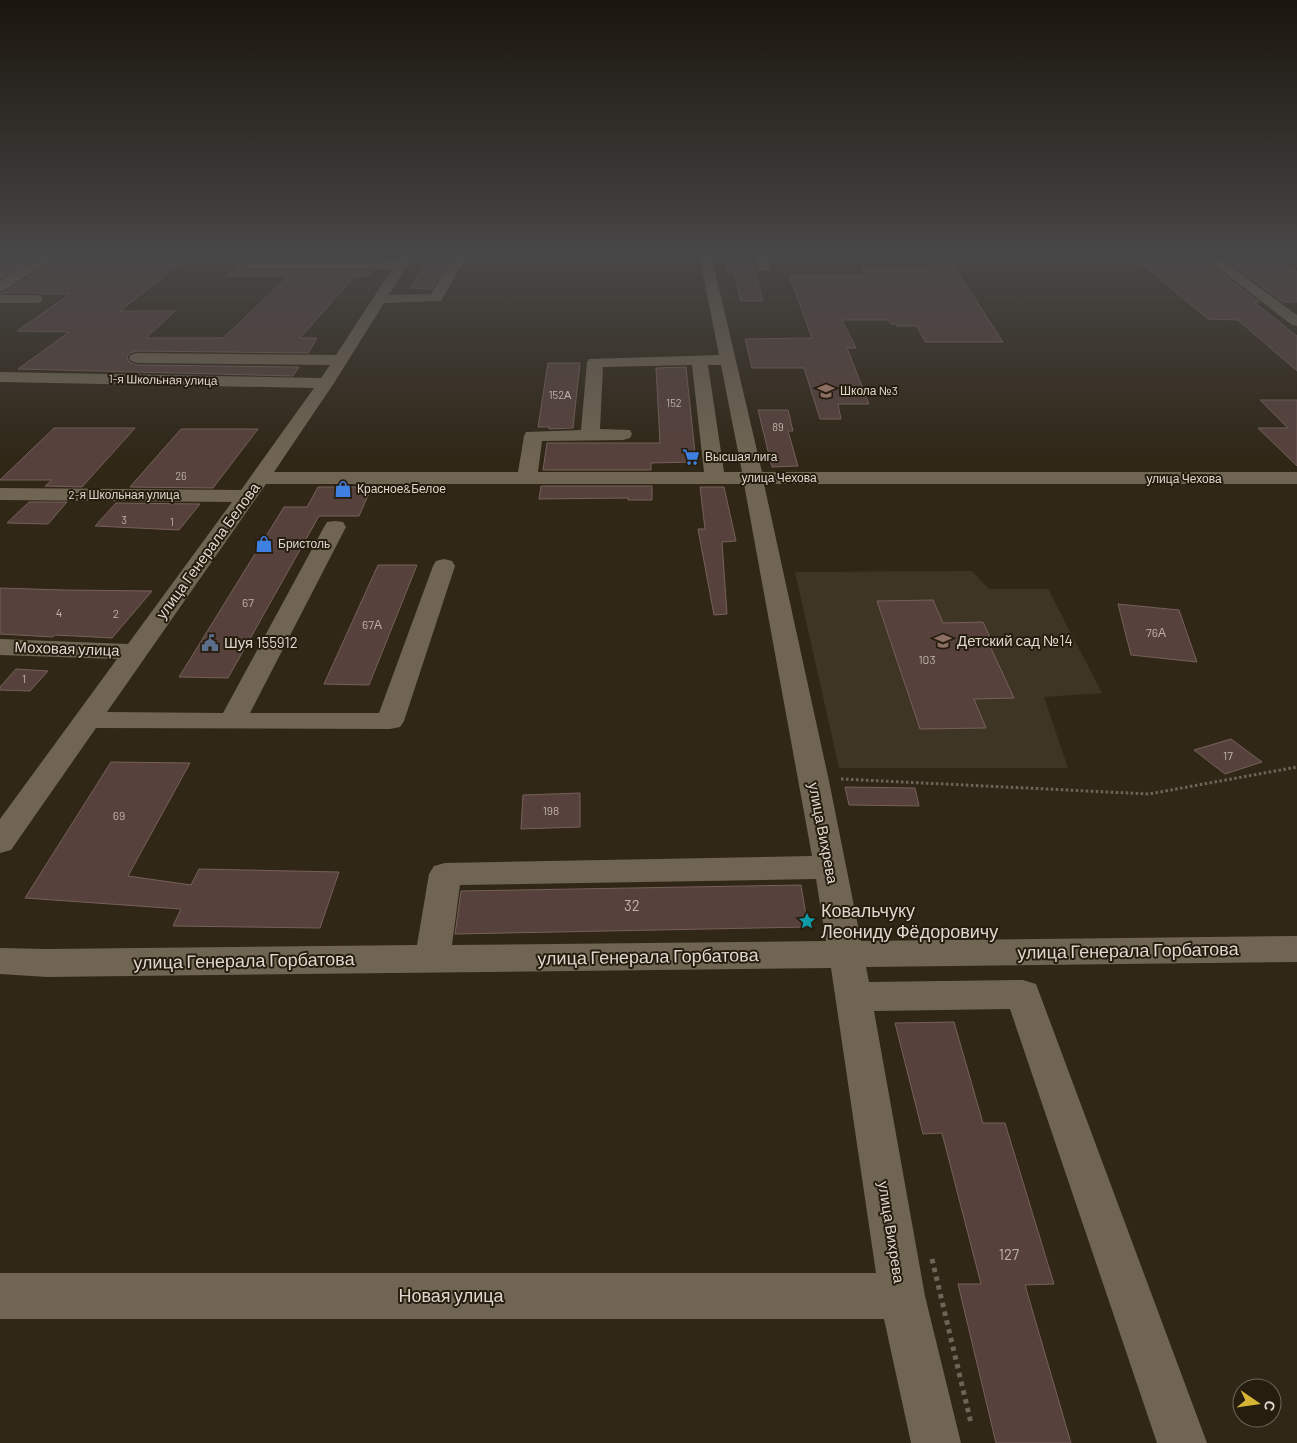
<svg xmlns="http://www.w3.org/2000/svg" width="1297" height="1443" font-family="Barlow,sans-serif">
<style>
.education{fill:#3e3525}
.building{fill:#56413c;stroke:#76605a}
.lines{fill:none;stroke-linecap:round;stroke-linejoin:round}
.path-far1{stroke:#6d6557;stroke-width:3;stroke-dasharray:2.5 2.5;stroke-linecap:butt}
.path{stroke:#6d6557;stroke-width:5;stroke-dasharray:4.5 4.5;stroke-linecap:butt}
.minor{fill:#706553;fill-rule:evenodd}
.labels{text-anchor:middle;stroke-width:4;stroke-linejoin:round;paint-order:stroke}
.far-number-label{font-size:11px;fill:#bdb2aa}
.far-street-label{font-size:12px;fill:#dfd8cf;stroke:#261d0e}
.far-poi-label{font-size:12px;fill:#dfd8cf;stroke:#261d0e;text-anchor:start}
.number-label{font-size:12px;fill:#bdb2aa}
.street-label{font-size:15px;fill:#dfd8cf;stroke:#261d0e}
.poi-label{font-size:15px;fill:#dfd8cf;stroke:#261d0e;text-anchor:start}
.near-number-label{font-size:15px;fill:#bdb2aa}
.near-poi-label{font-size:18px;fill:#dfd8cf;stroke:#261d0e;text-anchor:start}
.near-street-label{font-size:18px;fill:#dfd8cf;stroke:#261d0e}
</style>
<rect width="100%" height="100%" fill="#302717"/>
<!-- education -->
<path class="education" d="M972,571L989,589H1048L1102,693L1044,697L1068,768H839L795,572Z"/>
<!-- building -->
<path class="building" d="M67,254H192L120,311H175L146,338H223L289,276H226L250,254H388L383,259H249L240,264L249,271H373L369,276H355L300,338H317L308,353L137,351L130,353L127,357L129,362L137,365L299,367L293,376L18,369L69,332L17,331L70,294H42L36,293H0L6,292L59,257Z
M723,254H744L747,265H753L763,301H741L734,272H727Z
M431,255H452L432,289L410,288Z
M7,257H37L0,279V260Z
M1230,258H1276L1297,272V302H1283L1224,259H1232Z
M1136,259H1203L1259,302H1254L1297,336V371L1238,320L1208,319Z
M930,266H954L1003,342H925L917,326H897L896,324H891L888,320H842L856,348H847L869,404H838L841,419H820L804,368H752L745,339L812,338L789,275H865L862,268H932Z
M548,363H580L573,428L549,429V427H538Z
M686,367L696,462L651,463V470H543L547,443H660L656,368Z
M1260,400H1297V466L1258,428H1288Z
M758,410H788L793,431H788L798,466L772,467Z
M54,428H135L82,487L45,486L52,480H0Z
M181,429H258L213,488L130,487Z
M541,486H652V500H628V498L539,499Z
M318,487H372L359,516H319L228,678L179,677L284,507H307Z
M700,487H724L736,541L722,542L727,614L714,615L698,529H705Z
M29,502H67L48,524L7,523Z
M116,503L200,504L179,530L95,526Z
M378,565H417L369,685L324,684Z
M0,588L64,590L152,591L112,638L55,635L53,637L0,634Z
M933,600L943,623L983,622L994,646H990L1014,698L974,699L986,728L920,729L877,601Z
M1118,604L1179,610L1197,662L1131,655Z
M16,669L48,671L30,691L0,690V687Z
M1231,739L1262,762L1225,774L1194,750Z
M111,762L190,763L128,876L191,885L199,869L339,872L320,928L173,926L181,909L25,898Z
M845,787L915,788L919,806L849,805Z
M580,793V827L521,829L523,795Z
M801,885L808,927L455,934L461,891Z
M954,1022L983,1123H1005L1054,1284L1025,1285L1071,1443H996L958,1284H981L942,1133L923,1134L895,1023Z"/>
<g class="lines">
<!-- path-far1 -->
<path class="path-far1" d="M841,779L1149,794L1297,767"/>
<!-- path -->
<path class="path" d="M932,1259L971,1423"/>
<!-- minor -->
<path class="minor" d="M45,254H60L5,290L0,291V281Z
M402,254H414L389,295L431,294L455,254L467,255L441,301L384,303L334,383L274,472H518L524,436L526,432L581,430L587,362L589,359L719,355L699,254H711L762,472H1297V484H764L829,781L861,941L1297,936V962L866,967L869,982L1023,980L1036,984L1207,1443H1157L1010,1009L874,1011L925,1296L961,1443H911L884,1319H0V1273H876L831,968L47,977L0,974V948L47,949L417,945L429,874L434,866L445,863L812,856L744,484H266L107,712L223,713L324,527L327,522L335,521L343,522L346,527L250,713H379L433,566L436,561L444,559L452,561L455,566L404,721L400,727L390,729L96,728L11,850L0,853V819L117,659L0,655V639L128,644L232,502L0,500V488L241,490L314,388L0,382V372L321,378L330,365L137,363L131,361L129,358L131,355L137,353L336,355L392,269H249L242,265L249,261H397ZM692,365L704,472H538L542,441L623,440L630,438L632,434L630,430L600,429L603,367ZM708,365H721L742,472H724ZM816,879L826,941L452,945L460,885Z
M752,254H764L770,268L768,271H758Z
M1200,254H1214L1297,315V326L1292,325Z
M0,295H36L41,296L43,299L41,302L36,303H0Z"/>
</g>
<!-- sky -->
<linearGradient id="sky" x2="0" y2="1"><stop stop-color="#1a150d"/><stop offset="0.56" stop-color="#484747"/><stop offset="1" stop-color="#484747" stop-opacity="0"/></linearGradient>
<rect width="1297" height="456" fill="url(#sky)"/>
<!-- icons -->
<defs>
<g id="school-bare" transform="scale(1.35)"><path d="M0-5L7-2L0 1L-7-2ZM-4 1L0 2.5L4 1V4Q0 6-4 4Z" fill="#8d6e63" stroke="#261d0e" stroke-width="2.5" paint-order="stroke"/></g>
<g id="supermarket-bare" transform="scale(1.35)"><path d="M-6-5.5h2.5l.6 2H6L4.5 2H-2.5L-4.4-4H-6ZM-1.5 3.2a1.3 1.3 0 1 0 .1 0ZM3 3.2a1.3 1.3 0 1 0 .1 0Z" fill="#3f7fe0" stroke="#261d0e" stroke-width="2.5" paint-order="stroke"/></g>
<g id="shop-bare" transform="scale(1.35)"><path d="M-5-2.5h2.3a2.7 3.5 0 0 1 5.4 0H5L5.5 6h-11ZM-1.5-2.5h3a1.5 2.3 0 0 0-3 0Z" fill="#3f7fe0" stroke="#261d0e" stroke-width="2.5" paint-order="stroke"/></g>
<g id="civic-bare" transform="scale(1.35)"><path d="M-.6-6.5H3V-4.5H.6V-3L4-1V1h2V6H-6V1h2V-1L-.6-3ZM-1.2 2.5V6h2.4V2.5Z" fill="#5c6f8a" stroke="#261d0e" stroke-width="2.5" paint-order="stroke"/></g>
<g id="sight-bare" transform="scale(1.35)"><path d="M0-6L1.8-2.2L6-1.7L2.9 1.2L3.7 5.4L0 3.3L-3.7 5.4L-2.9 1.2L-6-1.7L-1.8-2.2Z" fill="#0f9aa8" stroke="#261d0e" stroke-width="2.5" paint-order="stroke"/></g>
</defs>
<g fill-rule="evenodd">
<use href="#school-bare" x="826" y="391"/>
<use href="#supermarket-bare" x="691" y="457"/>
<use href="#shop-bare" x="343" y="489"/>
<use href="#shop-bare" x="264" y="544"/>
<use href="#school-bare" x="943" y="641"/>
<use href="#civic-bare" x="210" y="643"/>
<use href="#sight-bare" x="807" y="921"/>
</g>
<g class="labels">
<!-- far-number labels -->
<g class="far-number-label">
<text x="560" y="399">152А</text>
<text x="674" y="407">152</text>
<text x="778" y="431">89</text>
<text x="181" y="480">26</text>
<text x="124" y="524">3</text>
<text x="172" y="526">1</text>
</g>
<!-- far-street labels -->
<g class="far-street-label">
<text transform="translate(163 380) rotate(1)" y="4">1-я Школьная улица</text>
<text x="779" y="482">улица Чехова</text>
<text x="1184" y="483">улица Чехова</text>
<text x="124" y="499">2-я Школьная улица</text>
</g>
<!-- far-poi labels -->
<g class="far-poi-label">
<text x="840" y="395">Школа №3</text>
<text x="705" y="461">Высшая лига</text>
<text x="357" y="493">Красное&amp;Белое</text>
<text x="278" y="548">Бристоль</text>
</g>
<!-- number labels -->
<g class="number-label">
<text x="248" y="607">67</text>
<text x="59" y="617">4</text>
<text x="116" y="618">2</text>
<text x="372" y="629">67А</text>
<text x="1156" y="637">76А</text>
<text x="927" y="664">103</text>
<text x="24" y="683">1</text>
<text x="1228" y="760">17</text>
<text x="551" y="815">198</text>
<text x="119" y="820">69</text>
</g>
<!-- street labels -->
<g class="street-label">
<text transform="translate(208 551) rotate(-54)" y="5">улица Генерала Белова</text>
<text transform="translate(67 649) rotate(2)" y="5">Моховая улица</text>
<text transform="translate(823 833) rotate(79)" y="5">улица Вихрева</text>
<text transform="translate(891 1232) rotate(81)" y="5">улица Вихрева</text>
</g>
<!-- poi labels -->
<g class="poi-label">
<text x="957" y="646">Детский сад №14</text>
<text x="224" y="648">Шуя 155912</text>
</g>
<!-- near-number labels -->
<g class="near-number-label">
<text x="632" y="911">32</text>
<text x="1009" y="1260">127</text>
</g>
<!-- near-poi labels -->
<g class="near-poi-label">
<text x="821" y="917">Ковальчуку<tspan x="821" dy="21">Леониду Фёдоровичу</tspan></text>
</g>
<!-- near-street labels -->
<g class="near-street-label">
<text transform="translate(1128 951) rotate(-1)" y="6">улица Генерала Горбатова</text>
<text transform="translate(648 957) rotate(-1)" y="6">улица Генерала Горбатова</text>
<text transform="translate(244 961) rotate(-1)" y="6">улица Генерала Горбатова</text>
<text x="451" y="1302">Новая улица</text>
</g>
</g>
<!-- north arrow -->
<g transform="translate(1257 1403) rotate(103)"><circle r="24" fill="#261d0e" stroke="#70685b"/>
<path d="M0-4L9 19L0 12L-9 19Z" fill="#d6b534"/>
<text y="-8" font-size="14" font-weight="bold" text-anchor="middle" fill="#dfd8cf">С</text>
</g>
</svg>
